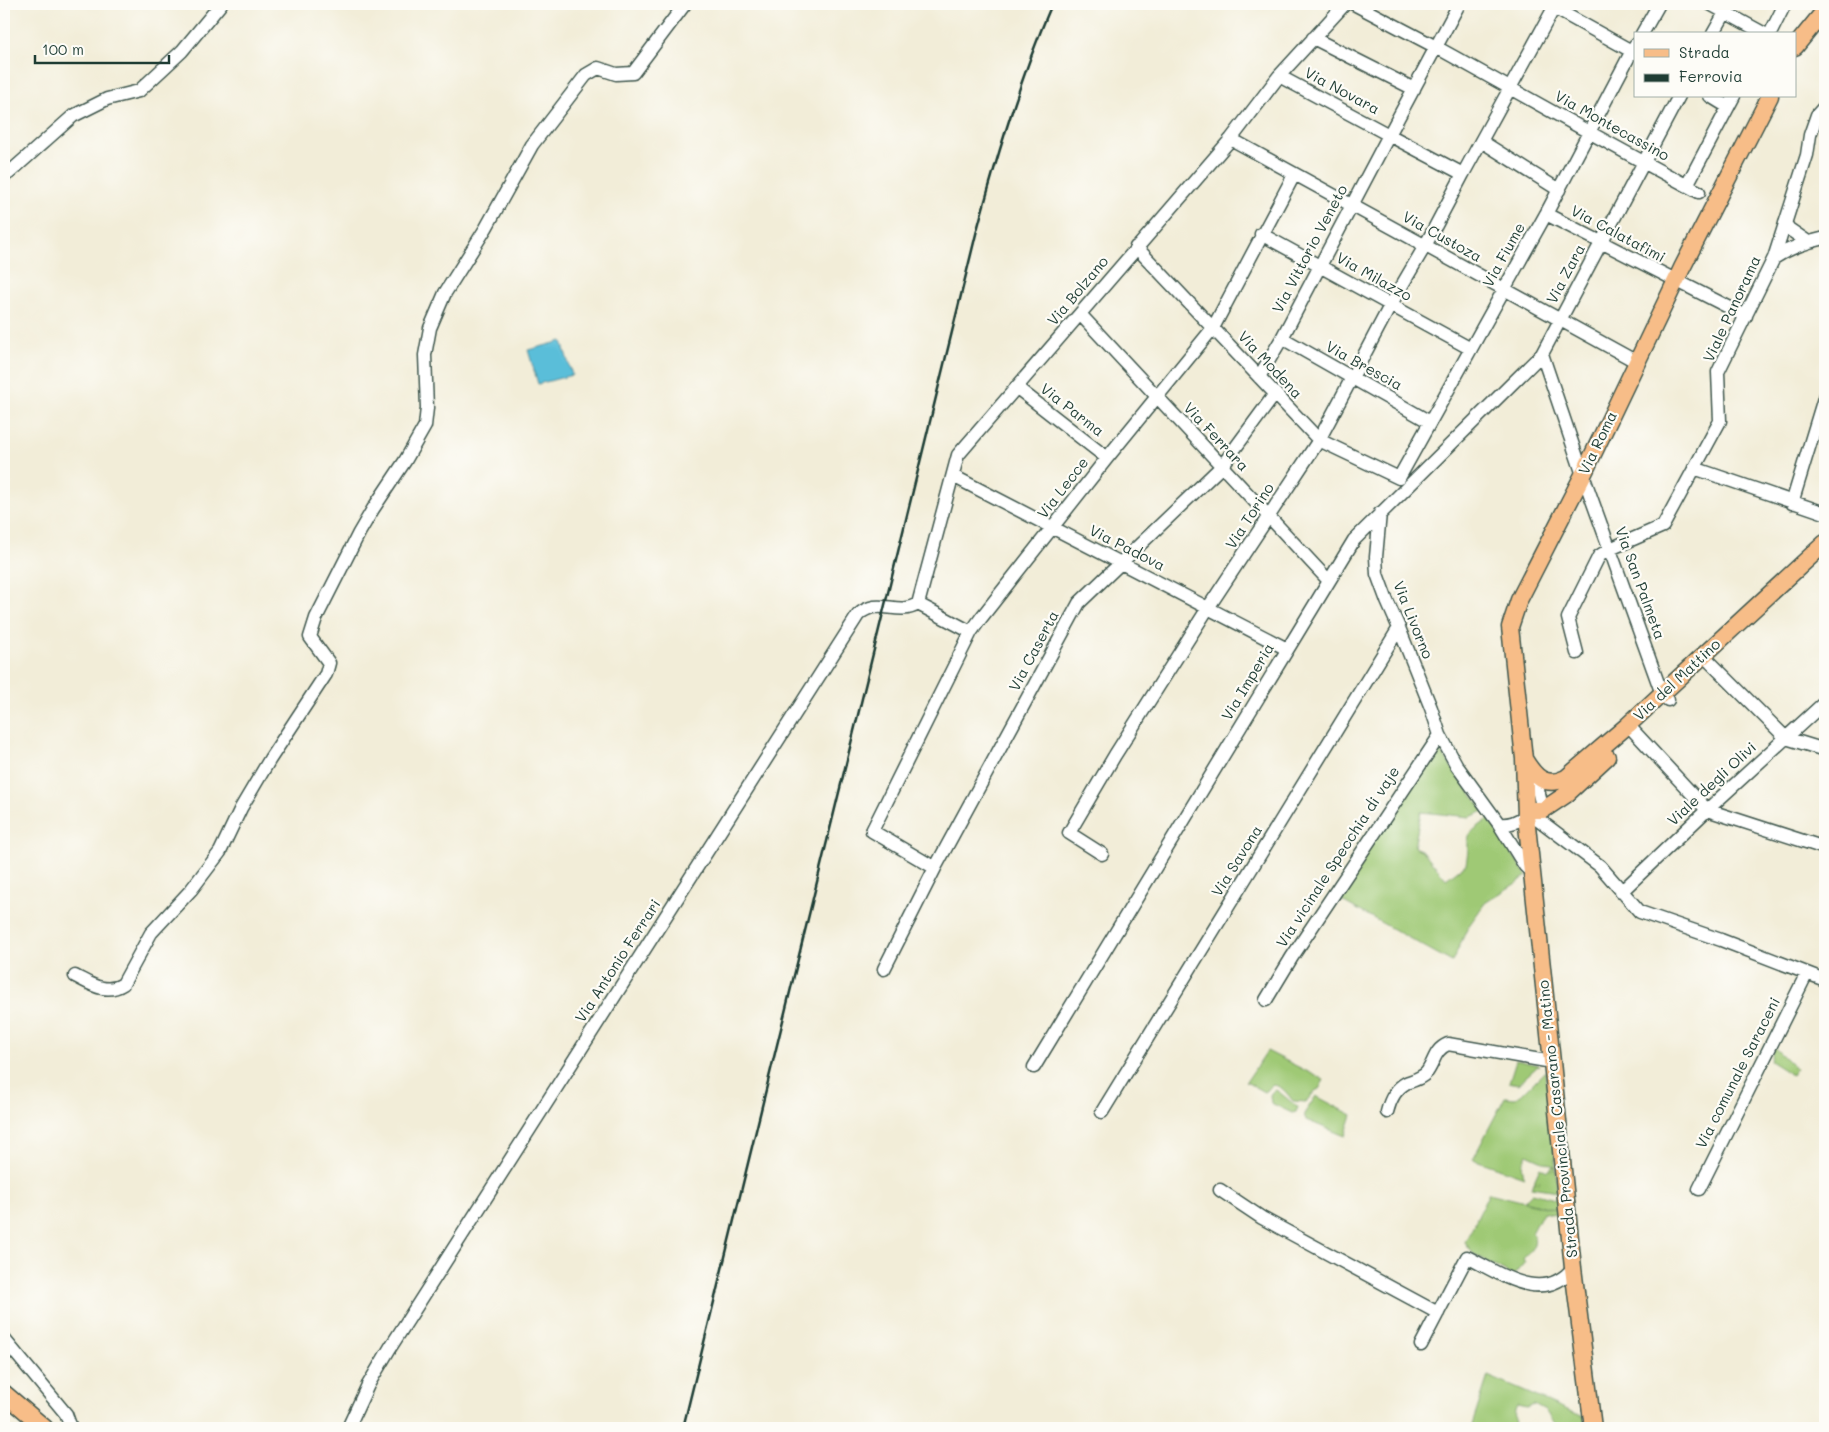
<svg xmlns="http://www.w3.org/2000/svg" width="1829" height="1432" font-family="Mali,sans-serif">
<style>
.grass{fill:url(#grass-tufts);stroke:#5f8354}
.garden{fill:#9fc975;stroke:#5f8354}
.water{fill:#5abed9;stroke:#3c7e86}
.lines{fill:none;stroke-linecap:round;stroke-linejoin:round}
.minor-casing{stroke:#3f574d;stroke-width:15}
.major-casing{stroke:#3f574d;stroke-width:19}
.minor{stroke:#fff;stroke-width:12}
.major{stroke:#f7bd88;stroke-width:16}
.rail{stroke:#1f3d34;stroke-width:2.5}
.labels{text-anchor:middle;stroke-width:4.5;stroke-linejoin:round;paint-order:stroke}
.street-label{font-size:15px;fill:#1f3d34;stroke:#fdfcf7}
</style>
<defs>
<pattern id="grass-tufts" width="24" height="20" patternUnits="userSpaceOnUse" patternTransform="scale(1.25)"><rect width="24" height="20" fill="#9fc975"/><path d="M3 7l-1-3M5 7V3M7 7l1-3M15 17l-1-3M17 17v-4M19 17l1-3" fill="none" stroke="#81a461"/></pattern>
</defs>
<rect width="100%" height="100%" fill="#fdfcf7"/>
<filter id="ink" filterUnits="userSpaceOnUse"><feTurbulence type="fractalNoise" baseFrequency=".02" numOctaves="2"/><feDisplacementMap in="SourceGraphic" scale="10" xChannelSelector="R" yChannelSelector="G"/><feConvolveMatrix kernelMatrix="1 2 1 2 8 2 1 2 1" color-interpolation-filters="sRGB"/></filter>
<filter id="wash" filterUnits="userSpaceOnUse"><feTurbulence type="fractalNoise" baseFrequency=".0096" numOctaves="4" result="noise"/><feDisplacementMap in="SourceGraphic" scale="20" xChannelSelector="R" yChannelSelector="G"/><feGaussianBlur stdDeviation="1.12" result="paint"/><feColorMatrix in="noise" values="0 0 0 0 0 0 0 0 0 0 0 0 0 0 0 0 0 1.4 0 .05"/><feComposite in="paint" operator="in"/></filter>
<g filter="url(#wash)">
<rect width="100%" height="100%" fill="#f2edd8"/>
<!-- grass -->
<path class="grass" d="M1553,1166L1556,1167L1557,1191L1531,1187L1540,1167L1547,1171Z
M1532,1193L1559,1200L1561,1211L1524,1201Z"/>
<!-- garden -->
<path class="garden" d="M1437,747L1484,811L1470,817L1421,812L1414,847L1423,851L1446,879L1466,864C1472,834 1459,839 1489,819L1527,876L1485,903L1468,927L1452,962L1335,897Z
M1774,1047L1796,1069L1792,1075L1770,1061Z
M1267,1051L1324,1080L1319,1089L1315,1091L1306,1102L1293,1101C1287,1094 1283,1086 1273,1085L1264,1092L1246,1082Z
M1516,1060L1539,1065L1518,1084L1509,1082Z
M1545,1071L1556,1167L1527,1154L1522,1164L1524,1177L1473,1159L1505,1097L1515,1098L1521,1095Z
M1276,1090C1284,1095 1290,1102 1298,1107L1296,1112L1292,1113L1271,1103L1270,1095L1272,1092Z
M1316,1096L1352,1115L1345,1136L1306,1120L1304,1114Z
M1489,1193L1561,1211L1562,1216L1543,1212L1532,1233C1539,1243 1530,1251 1523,1259L1525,1262L1513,1276L1474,1255L1465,1242Z
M1488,1376L1584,1417L1585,1428H1559L1545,1411L1534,1405L1527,1408L1517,1406C1512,1413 1517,1421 1513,1428H1471Z"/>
<!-- water -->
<path class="water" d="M562,341L572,375L538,384L528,350Z"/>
</g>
<g filter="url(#ink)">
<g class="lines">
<!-- minor casing -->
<g class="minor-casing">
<path id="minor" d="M1354,4L1436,47L1459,4
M1556,4L1463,174L1389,135L1436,47C1523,95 1610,145 1699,192
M1710,4L1765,34
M1554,8L1635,53
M1642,34L1659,4
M1713,34L1730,4
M1770,34L1785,4
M1313,38L1414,89
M1710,96L1728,107
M1231,139L1637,362
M1481,141L1559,190
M4,174L9,173L73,116L107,99L139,91L182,51L221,4
M1687,185L1734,96
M1546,214L1746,316
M1785,223L1789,229L1808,242
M1261,234L1471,349
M1136,247L1319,440L1399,478L1546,214L1635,45
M1774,258C1789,248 1807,242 1825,238
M1080,314L1329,581
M1282,338L1430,422
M1259,377L1282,338L1389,135L1279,76
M1016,387L1107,458
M1694,468L1825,513
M953,476L1287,649
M1792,503L1825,395
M1380,513L1376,557L1377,574L1387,601L1399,628L1431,708L1440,735L1457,766L1499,824L1525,866L1532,873
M918,604L971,632
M1577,653L1568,618L1599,556L1610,549L1663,526L1720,421L1718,372L1774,258L1807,155L1810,135L1817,115L1825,106
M1704,656L1786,738L1825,750
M1668,700L1662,694L1583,475L1542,354L1679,96
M1628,725L1707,810L1825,848
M1534,773L1543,810
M1526,810L1600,866L1640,912L1721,940L1825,980
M1499,824C1510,825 1516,822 1526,816
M1102,854L1069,833L1115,755L1208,608L1319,440L1391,304L1425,246L1463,174
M935,868L872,831L971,632L981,618L1107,458L1213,328L1294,175
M1621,892L1707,810L1825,702
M884,969L935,868L1079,603L1222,466L1275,394
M75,976C91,984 106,995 123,984L151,933L191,890L220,852L241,808L270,759L326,674L329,663L310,637L316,618L359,533L373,509L405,461L425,426L427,408L425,355L430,328L445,293L486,228L532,145L586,75L598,68L616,74L633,73L685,4
M1266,1000L1292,957L1440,735
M1034,1067L1354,540L1542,354
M1102,1112L1399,628
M1387,1112C1390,1100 1395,1089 1406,1083C1414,1080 1422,1078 1427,1072C1435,1061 1434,1050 1448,1044L1552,1062
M1699,1189L1807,973
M1220,1190L1262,1218L1438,1313
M4,1339L66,1414L71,1428
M1421,1345L1467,1257C1501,1274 1543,1305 1573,1268
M348,1428L368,1385L390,1348L858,615C879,596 896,617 918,604L958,455L1231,139L1279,76L1345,4"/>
</g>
<!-- major casing -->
<g class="major-casing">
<path id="major" d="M1795,47L1825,10
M1524,759C1535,777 1545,788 1566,778L1628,725L1825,543
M1526,810H1543L1567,794L1607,757
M4,1393L45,1428
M1593,1428L1573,1268L1552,1062L1526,816L1524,759L1510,627L1519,600L1583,475L1682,268L1770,96"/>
</g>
<!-- minor -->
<use href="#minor" class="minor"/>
<!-- major -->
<use href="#major" class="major"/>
<!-- rail -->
<path class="rail" d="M683,1428L976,234C997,155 1020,78 1052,4"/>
</g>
</g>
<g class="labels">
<!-- street labels -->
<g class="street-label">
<text transform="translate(1342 91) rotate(28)" y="5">Via Novara</text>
<text transform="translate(1612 126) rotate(29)" y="5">Via Montecassino</text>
<text transform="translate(1618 234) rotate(28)" y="5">Via Calatafimi</text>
<text transform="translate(1442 237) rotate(29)" y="5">Via Custoza</text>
<text transform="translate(1310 249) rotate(-62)" y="5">Via Vittorio Veneto</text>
<text transform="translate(1504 255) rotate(-61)" y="5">Via Fiume</text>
<text transform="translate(1566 274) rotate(-62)" y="5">Via Zara</text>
<text transform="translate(1374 277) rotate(29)" y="5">Via Milazzo</text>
<text transform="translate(1078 291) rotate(-50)" y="5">Via Bolzano</text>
<text transform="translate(1732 309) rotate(-65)" y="5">Viale Panorama</text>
<text transform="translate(1270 365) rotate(47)" y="5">Via Modena</text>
<text transform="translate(1364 366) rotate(29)" y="5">Via Brescia</text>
<text transform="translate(1072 410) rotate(38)" y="5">Via Parma</text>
<text transform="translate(1216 437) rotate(47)" y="5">Via Ferrara</text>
<text transform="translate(1598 443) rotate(-64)" y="5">Via Roma</text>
<text transform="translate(1063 488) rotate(-52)" y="5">Via Lecce</text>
<text transform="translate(1250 516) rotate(-57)" y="5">Via Torino</text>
<text transform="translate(1127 548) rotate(27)" y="5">Via Padova</text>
<text transform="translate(1640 583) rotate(70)" y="5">Via San Palmeta</text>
<text transform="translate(1413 620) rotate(68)" y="5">Via Livorno</text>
<text transform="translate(1034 651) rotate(-62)" y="5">Via Caserta</text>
<text transform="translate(1677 680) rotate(-43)" y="5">Via del Mattino</text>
<text transform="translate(1248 682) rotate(-59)" y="5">Via Imperia</text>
<text transform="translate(1712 784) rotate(-43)" y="5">Viale degli Olivi</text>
<text transform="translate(1338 857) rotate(-57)" y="5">Via vicinale Specchia di vaje</text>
<text transform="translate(1237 861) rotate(-58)" y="5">Via Savona</text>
<text transform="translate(618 961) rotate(-57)" y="5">Via Antonio Ferrari</text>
<text transform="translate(1738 1073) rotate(-63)" y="5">Via comunale Saraceni</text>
<text transform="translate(1558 1119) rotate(-96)" y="5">Strada Provinciale Casarano - Matino</text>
</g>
</g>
<!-- margin -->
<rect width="1829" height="1432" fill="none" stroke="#fdfcf7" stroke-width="20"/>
<!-- legend -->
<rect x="1634" y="32" width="162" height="65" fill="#fdfcf7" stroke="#a4b0a9"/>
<rect x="1644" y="49" width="25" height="8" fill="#f7bd88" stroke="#a4b0a9"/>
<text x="1679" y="58" font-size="15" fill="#1f3d34">Strada</text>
<rect x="1644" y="74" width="25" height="8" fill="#1f3d34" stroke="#a4b0a9"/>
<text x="1679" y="82" font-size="15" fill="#1f3d34">Ferrovia</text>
<!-- scale -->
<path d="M35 55v8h134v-8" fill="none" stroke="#1f3d34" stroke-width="2.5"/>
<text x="42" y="55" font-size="15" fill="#1f3d34" stroke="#fdfcf7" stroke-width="4" paint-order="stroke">100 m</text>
</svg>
